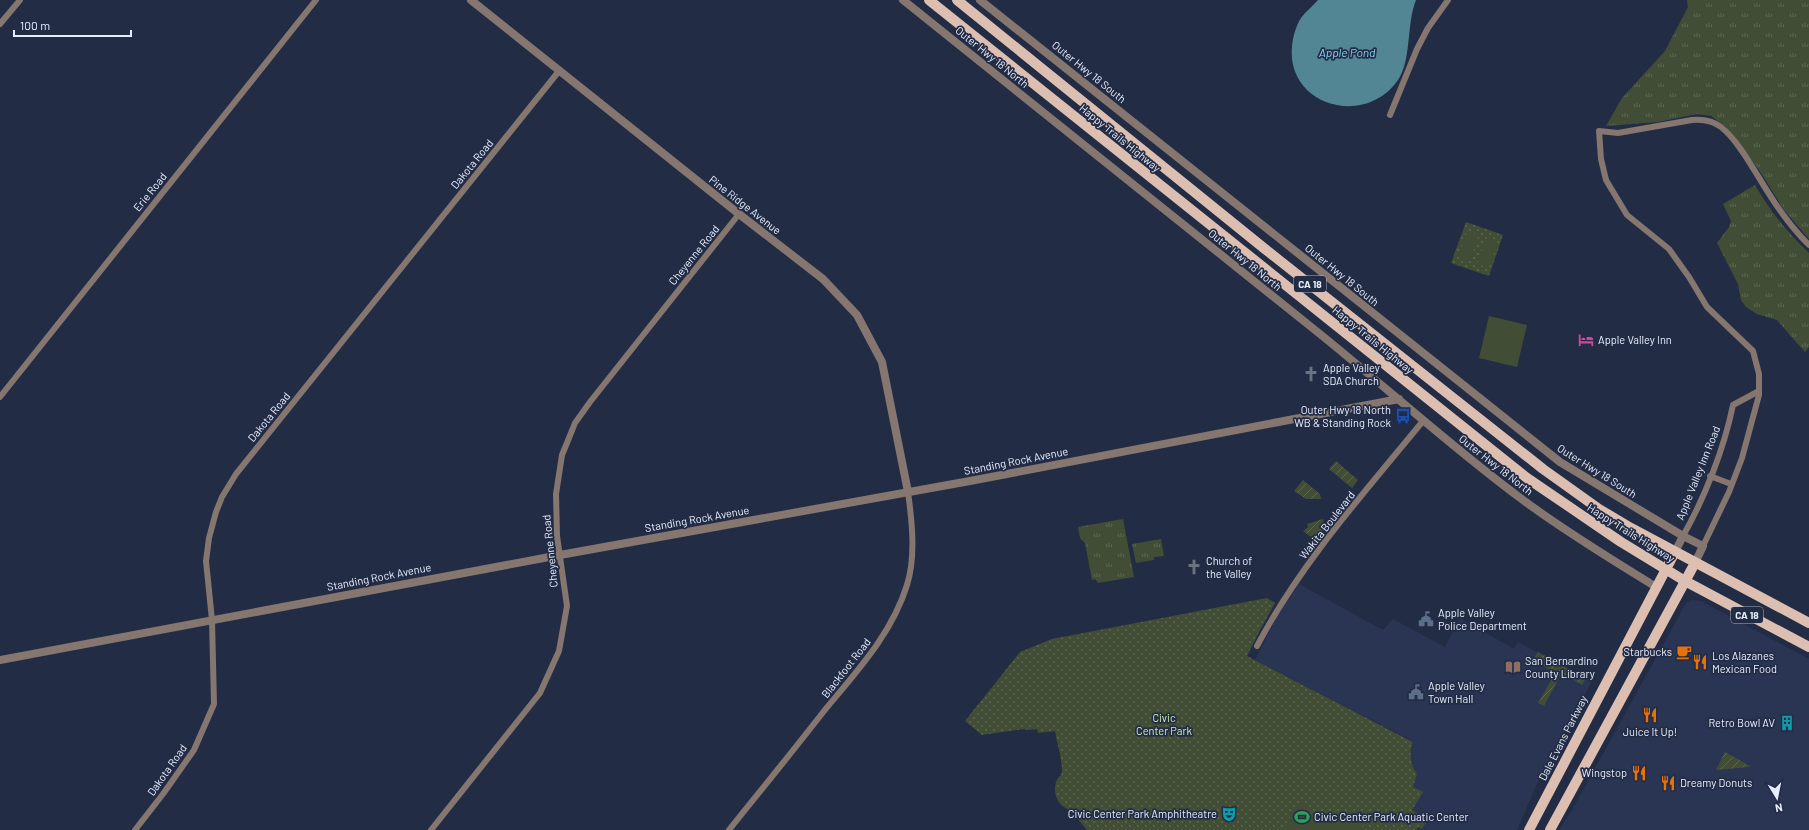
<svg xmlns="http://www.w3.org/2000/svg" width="1809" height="830" font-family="Barlow,sans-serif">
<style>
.built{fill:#2a3554}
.grass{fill:url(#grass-tufts)}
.park{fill:url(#park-dots)}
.garden{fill:url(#garden-furrows)}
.pitch{fill:#414e35}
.water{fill:#528695}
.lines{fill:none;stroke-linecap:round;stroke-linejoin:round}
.minor{stroke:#85766f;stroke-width:6}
.tertiary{stroke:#85766f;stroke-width:8}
.primary{stroke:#ddbfb1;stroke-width:10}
.labels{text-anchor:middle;stroke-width:3.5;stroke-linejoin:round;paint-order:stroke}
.shield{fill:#232c45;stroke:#acb3c6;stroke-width:1}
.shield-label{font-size:10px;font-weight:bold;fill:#e6edfd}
.street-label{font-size:11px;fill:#e6edfd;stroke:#232c45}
.poi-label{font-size:11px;fill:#e6edfd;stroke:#232c45;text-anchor:start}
.park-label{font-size:11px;fill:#cff0b1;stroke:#232c45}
.water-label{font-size:12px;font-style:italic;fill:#80d5ef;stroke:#232c45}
</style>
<defs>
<pattern id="grass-tufts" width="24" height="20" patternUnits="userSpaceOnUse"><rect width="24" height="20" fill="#414e35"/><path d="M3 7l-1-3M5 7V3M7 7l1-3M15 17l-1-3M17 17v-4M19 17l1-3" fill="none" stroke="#5c6853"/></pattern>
<pattern id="park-dots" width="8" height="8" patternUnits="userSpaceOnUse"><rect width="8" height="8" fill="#414e35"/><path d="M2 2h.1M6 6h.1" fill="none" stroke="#5c6853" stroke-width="1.8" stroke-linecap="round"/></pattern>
<pattern id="garden-furrows" width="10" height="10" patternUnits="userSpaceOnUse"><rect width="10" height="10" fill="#414e35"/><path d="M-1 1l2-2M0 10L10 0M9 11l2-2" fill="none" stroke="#5c6853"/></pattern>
</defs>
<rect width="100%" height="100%" fill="#232c45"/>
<!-- built -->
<path class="built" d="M1299,584L1383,630L1393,619L1445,647L1460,618L1514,649L1518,642L1592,681L1537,784L1517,830H1416L1418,827L1422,829L1412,810L1413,787L1417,774L1413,768L1410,757L1413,741L1255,660L1278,615Z
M1693,600L1701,601L1809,659V830H1559L1571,812L1686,603Z"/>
<!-- grass -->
<path class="grass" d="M1687,0H1809V239L1784,210L1759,170L1726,127L1711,116L1697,114L1658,122L1606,126L1622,98L1665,51L1688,7Z
M1755,185C1769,209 1788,234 1809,253V347L1805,352L1777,320L1757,314L1746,307L1741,300L1738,284L1717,243L1729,227L1731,221L1723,204Z
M1123,519L1134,577L1098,583L1095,579L1092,580L1085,543L1080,538L1078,527Z
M1161,539L1164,556L1154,557V560L1136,563L1132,544Z"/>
<!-- park -->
<path class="park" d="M1466,222L1503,235L1489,276L1451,263Z
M1267,598L1275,603L1260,630L1247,656L1413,742C1409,752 1410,765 1417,774L1413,787L1423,792L1412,810L1428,819L1422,829L1418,827L1416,830H1087L1076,817L1081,814L1078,809H1073L1072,811C1060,807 1052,796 1056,782C1058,778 1062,775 1062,771C1062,758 1057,743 1055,731L1038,733L1037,729L1027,730L1024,729L982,735L965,721L1020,652L1052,639Z"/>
<!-- garden -->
<path class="garden" d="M1336,461L1358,480L1352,488L1329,469Z
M1303,480L1320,494L1321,499H1306L1294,491Z
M1323,519L1324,531L1317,539L1315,540L1303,531L1308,527L1307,524Z
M1538,652L1586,678L1582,685L1569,677L1567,680L1533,660Z
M1554,675L1559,678L1544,706L1538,703Z
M1725,752L1750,766L1749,767L1716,770Z"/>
<!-- pitch -->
<path class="pitch" d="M1467,231L1479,235L1470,261L1458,257Z
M1486,238L1498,242L1489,268L1477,264Z
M1489,316L1527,325L1517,367L1479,358Z
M1300,803L1308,809V814L1313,817L1314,824L1360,816L1363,830H1282Z"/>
<!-- water -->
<path class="water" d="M1318,0H1416C1406,25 1412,59 1398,80C1365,128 1286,106 1292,46C1293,36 1296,26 1301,18C1306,11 1313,6 1318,0Z"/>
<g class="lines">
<!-- minor -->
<path class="minor" d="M0,24L20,0
M1390,115L1417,49L1428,28L1448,0
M0,397L316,0
M1710,476L1731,484
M1683,536C1705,497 1724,449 1733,405L1759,391
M1703,546L1729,492L1742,458L1759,395V374L1753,351L1707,307L1689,277L1669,249L1627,215L1606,180L1601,159L1599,131L1618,133L1692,120C1703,119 1712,120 1721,127C1740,142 1757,176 1771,197C1782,214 1795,231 1809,245
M1257,646C1300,564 1364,493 1423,421
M135,830L163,794L194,750L214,704L212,620L206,561L209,538L216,512L222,497L236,474L559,71
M431,830L540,693L559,651L567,606L557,536L556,494L562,455L569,438L575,423L590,402L739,214
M729,830C761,790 793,751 824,711C856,672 892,634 907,585C916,557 912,521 908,492"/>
<!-- tertiary -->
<path class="tertiary" d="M471,0L739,214L823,279L857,315L882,362L908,492
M903,0C1040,110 1178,219 1315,330C1385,386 1451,447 1523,500C1566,532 1611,559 1656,587
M980,0L1560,462L1683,536L1703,546L1695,563
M1675,552L1683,536
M0,660L560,555L970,481L1399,399"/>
<!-- primary -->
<path class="primary" d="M929,0L1527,478L1621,542L1685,581L1809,647
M957,0L1265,249L1543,469L1599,509L1631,528L1809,623
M1529,830L1675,552
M1550,830L1695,563"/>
</g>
<!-- icons -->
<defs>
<g id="hotel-bare" transform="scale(1.2)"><path d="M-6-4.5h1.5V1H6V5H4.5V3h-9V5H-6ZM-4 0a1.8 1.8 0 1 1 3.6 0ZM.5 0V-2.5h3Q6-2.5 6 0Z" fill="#d1479c" stroke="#232c45" stroke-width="2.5" paint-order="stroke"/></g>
<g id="church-bare" transform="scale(1.2)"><path d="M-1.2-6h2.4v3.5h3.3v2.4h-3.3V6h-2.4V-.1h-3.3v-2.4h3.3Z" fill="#6b7280" stroke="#232c45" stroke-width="2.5" paint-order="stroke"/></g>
<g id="bus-bare" transform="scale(1.2)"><path d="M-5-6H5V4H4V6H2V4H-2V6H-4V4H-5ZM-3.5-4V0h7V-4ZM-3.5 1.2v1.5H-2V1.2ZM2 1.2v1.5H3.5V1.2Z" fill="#1a4fb4" stroke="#232c45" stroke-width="2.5" paint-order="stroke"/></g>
<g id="civic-bare" transform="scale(1.2)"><path d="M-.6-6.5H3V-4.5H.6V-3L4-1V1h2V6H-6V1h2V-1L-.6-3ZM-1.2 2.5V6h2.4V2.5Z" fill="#5c6f8a" stroke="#232c45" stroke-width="2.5" paint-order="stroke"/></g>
<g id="cafe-bare" transform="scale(1.2)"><path d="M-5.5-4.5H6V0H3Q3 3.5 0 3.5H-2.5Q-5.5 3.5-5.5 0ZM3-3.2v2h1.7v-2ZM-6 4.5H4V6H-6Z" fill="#e8710a" stroke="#232c45" stroke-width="2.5" paint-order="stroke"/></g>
<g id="restaurant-bare" transform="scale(1.2)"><path d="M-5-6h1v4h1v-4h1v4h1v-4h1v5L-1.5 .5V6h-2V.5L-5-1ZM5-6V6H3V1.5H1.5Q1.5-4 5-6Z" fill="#e8710a" stroke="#232c45" stroke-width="2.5" paint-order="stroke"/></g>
<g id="library-bare" transform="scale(1.2)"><path d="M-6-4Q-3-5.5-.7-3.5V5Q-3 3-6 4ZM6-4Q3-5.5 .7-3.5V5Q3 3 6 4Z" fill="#8d6e63" stroke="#232c45" stroke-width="2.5" paint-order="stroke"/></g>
<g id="building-bare" transform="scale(1.2)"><path d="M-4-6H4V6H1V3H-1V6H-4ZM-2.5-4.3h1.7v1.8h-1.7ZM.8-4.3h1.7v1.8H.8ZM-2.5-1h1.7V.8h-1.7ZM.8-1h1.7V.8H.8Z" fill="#0f9aa8" stroke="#232c45" stroke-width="2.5" paint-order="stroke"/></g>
<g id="theatre-bare" transform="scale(1.2)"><path d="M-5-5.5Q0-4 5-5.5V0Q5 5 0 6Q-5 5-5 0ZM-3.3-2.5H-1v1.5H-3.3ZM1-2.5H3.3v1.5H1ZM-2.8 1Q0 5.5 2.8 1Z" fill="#0f9aa8" stroke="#232c45" stroke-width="2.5" paint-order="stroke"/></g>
<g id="stadium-bare" transform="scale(1.2)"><path d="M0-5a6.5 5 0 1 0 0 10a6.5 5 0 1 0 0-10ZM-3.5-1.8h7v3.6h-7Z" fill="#2e9e5b" stroke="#232c45" stroke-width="2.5" paint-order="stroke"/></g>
</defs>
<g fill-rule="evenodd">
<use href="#hotel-bare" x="1586" y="340"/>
<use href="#church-bare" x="1311" y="374"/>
<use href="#bus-bare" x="1403" y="416"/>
<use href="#church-bare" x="1194" y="567"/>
<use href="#civic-bare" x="1426" y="619"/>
<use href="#cafe-bare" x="1684" y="652"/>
<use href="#restaurant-bare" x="1700" y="662"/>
<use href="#library-bare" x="1513" y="667"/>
<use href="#civic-bare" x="1416" y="692"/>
<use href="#restaurant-bare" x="1650" y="715"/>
<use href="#building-bare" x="1787" y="723"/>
<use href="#restaurant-bare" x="1639" y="773"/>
<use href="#restaurant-bare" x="1668" y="783"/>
<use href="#theatre-bare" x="1229" y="814"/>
<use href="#stadium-bare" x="1302" y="817"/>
</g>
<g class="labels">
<!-- shield labels -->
<g class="shield">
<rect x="1294" y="276" width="32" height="16" rx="3"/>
<rect x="1731" y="607" width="32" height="16" rx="3"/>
</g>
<g class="shield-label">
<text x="1310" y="288">CA 18</text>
<text x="1747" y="619">CA 18</text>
</g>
<!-- street labels -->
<g class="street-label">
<text transform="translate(992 57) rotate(39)" y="4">Outer Hwy 18 North</text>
<text transform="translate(1089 72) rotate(39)" y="4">Outer Hwy 18 South</text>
<text transform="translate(1120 138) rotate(39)" y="4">Happy Trails Highway</text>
<text transform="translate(472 164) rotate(-51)" y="4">Dakota Road</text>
<text transform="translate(150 192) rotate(-51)" y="4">Erie Road</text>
<text transform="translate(745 205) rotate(38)" y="4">Pine Ridge Avenue</text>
<text transform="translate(694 255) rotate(-51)" y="4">Cheyenne Road</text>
<text transform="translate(1245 260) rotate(39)" y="4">Outer Hwy 18 North</text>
<text transform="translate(1342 275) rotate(39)" y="4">Outer Hwy 18 South</text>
<text transform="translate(1373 340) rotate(39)" y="4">Happy Trails Highway</text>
<text transform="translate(269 417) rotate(-51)" y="4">Dakota Road</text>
<text transform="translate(1016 461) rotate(-11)" y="4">Standing Rock Avenue</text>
<text transform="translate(1496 465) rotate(38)" y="4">Outer Hwy 18 North</text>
<text transform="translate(1597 471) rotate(32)" y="4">Outer Hwy 18 South</text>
<text transform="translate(1698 473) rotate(-68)" y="4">Apple Valley Inn Road</text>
<text transform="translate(697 519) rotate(-10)" y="4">Standing Rock Avenue</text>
<text transform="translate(1327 525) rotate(-52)" y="4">Wakita Boulevard</text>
<text transform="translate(1631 533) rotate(32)" y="4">Happy Trails Highway</text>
<text transform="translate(550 551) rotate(-96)" y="4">Cheyenne Road</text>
<text transform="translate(379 577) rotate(-11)" y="4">Standing Rock Avenue</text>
<text transform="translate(846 668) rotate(-52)" y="4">Blackfoot Road</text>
<text transform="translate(1563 738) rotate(-63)" y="4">Dale Evans Parkway</text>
<text transform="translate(167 770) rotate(-55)" y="4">Dakota Road</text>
</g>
<!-- poi labels -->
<g class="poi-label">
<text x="1598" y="344">Apple Valley Inn</text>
<text x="1323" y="372">Apple Valley<tspan x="1323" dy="13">SDA Church</tspan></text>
<text x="1391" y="414" text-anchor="end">Outer Hwy 18 North<tspan x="1391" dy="13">WB &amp; Standing Rock</tspan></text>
<text x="1206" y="565">Church of<tspan x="1206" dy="13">the Valley</tspan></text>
<text x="1438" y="617">Apple Valley<tspan x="1438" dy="13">Police Department</tspan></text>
<text x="1672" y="656" text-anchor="end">Starbucks</text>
<text x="1712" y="660">Los Alazanes<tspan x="1712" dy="13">Mexican Food</tspan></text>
<text x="1525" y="665">San Bernardino<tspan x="1525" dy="13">County Library</tspan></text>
<text x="1428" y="690">Apple Valley<tspan x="1428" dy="13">Town Hall</tspan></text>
<text x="1775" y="727" text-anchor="end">Retro Bowl AV</text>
<text x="1650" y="736" text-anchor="middle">Juice It Up!</text>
<text x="1627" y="777" text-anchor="end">Wingstop</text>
<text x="1680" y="787">Dreamy Donuts</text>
<text x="1217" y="818" text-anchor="end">Civic Center Park Amphitheatre</text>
<text x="1314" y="821">Civic Center Park Aquatic Center</text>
</g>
<!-- park labels -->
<g class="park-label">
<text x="1164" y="722">Civic<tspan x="1164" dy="13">Center Park</tspan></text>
</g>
<!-- water labels -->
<g class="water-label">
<text x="1347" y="57">Apple Pond</text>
</g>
</g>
<!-- north arrow -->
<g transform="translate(1777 798) rotate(170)" stroke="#232c45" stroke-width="3" paint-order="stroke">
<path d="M0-3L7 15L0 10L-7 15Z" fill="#e6edfd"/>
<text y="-6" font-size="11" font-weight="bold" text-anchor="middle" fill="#e6edfd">N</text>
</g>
<!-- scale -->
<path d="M14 30v6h117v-6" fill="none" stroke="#e6edfd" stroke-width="2"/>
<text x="20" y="30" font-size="12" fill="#e6edfd" stroke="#232c45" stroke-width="3" paint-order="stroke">100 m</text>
</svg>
